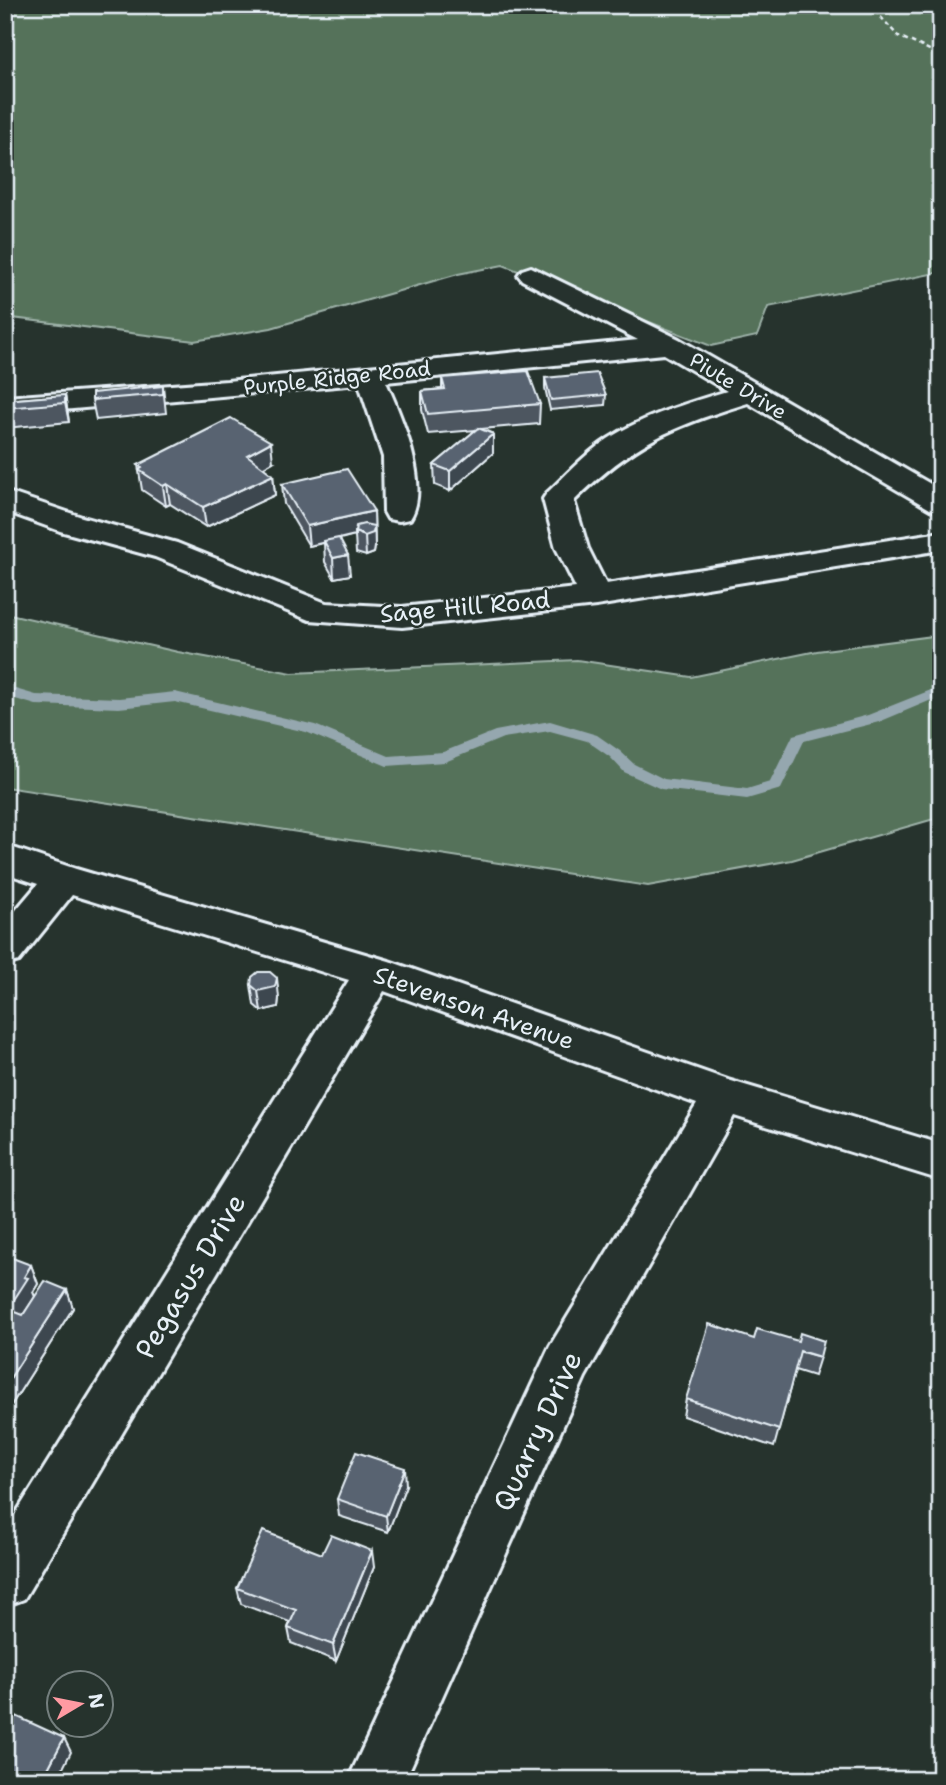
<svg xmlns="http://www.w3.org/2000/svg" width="946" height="1785" font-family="'Shantell Sans',sans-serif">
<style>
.green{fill:#55725a;stroke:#9eb2a9;stroke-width:2}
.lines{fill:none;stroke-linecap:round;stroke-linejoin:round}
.stream{fill:#95a7af;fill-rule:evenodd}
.street-casing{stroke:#e8f1f8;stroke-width:6}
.path{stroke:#e8f1f8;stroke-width:2.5;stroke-dasharray:4.5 3.5;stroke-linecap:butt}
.street{fill:#26332d;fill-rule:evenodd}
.wall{fill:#4d5661;stroke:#e8f1f8;stroke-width:2}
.shaded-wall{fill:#3e464f;stroke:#e8f1f8;stroke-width:2}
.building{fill:#596471;stroke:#e8f1f8;stroke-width:2}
.labels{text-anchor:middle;stroke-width:5;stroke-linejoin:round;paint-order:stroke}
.far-street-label{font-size:21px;fill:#e8f1f8;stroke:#26332d}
.street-label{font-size:24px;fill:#e8f1f8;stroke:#26332d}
.near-street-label{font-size:28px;fill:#e8f1f8;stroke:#26332d}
</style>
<rect width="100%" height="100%" fill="#26332d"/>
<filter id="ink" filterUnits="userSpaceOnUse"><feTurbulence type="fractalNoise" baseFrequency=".0143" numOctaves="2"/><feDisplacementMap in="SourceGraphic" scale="14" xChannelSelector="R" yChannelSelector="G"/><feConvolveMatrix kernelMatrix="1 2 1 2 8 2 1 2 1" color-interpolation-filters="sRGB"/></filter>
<g filter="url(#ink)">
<!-- green -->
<path class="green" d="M5,5H941V272L768,307L757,336L711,346L503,265L458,274L271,328L194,341L5,317Z
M5,613L178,652L292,673L577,660L691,677L817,651L941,635V817L792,860L648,886L5,787Z"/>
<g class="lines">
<!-- stream -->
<path class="stream" d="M5,686L36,695L119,698L175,692L315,725L389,756L443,752L495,731L550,721L597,735L620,751L634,764L664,779L747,789L770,782L793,735L868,715L941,686V696L879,722L804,741L781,789L747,799L661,789L624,772L610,757L587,741L550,731L503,738L445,762L387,766L306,732L175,702L119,708L36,705L5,696Z"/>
<!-- street casing -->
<g class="street-casing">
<path id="street" d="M531,267L679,339L941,490V512L930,509L748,403C670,427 633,443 574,501L588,548L606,584L941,532V550L596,606L402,627L309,620L155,557L60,531L5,511V491L82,517L177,543L326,603L402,607L576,588L556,548L543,499L547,493C567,474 585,454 608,439C644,416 687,403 727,391L664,354L386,382C400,413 432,486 410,519L399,521L388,519L384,512L383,457L359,384L5,415V397L227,381L638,340L522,280L518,275L522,270Z
M5,845L76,869L389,961L728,1080L941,1144V1180L734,1116L585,1377L405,1780H348L550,1346L697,1104L384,991L24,1599L5,1606V1531L349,980L72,895L19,961L5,965V923L38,884L5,873Z"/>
</g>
<!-- path -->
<path class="path" d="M870,5L898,36L941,55"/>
<!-- street -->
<use href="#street" class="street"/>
</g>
<!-- wall -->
<path class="wall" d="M442,378L540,404L539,424L482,429L493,434V453L450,491L435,485L434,465L476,430L428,434L422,410V391L442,389Z
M545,378L606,395L605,405L550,410L545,388Z
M163,386L166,413L96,420L92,400Z
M65,395L69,422L5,428V400Z
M273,462L263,468L273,475L275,495L206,527L170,504L166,506L142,490L138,465Z
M282,484L374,511L375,547L374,553L366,556L356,553L355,535L340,539L350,575L334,578L325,562L324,543L309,546L284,504Z
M251,985L279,998L278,1007L261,1011L254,1005Z
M5,1258L31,1265L38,1284L33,1292L35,1297L67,1290L73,1308L10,1407L5,1405Z
M754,1339L820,1357L814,1376L795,1370L774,1447L683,1416L686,1399Z
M406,1485L388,1532L339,1516L337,1499Z
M322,1554L374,1567L336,1661L291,1643L288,1628L290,1622L241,1604L237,1588Z"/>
<!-- shaded-wall -->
<path class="shaded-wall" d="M65,395L68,415L69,422L65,403Z
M493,434V453L450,491V471Z
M271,442L273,462L249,475L247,455Z
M273,475L275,495L206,527L203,507Z
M167,484L170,504L166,506L163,486Z
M374,511L375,547L374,553L366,556L365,536L355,532V535L309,546L307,526Z
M348,555L350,575L334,578L333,558Z
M277,978L279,998L278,1007L261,1011L258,991Z
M31,1265L38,1284L33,1292L35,1297L15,1327L8,1309L24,1277Z
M67,1290L73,1308L10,1407L5,1395V1386Z
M405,1468L406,1485L388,1532L386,1516Z
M372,1551L374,1567L336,1661L333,1645Z
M64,1738L71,1752L57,1780H42Z"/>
<!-- building -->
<path class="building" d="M528,371L540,404L428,414L422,391L445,389L442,378Z
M597,373L606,395L551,400L545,378Z
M163,386V394L92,400V393Z
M65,395V403L5,408V400Z
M231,418L271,442L247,455L273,475L203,507L167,484L163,486L139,470L142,468L138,465Z
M478,428L493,434L450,471L434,465Z
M347,469L374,511L307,526L282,484Z
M364,524L374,526L373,533L365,536L355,532L356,526Z
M339,538L348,555L333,558L324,541Z
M258,972H270L277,978L275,987L258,991L251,985L252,977Z
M7,1256L31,1265L24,1277L28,1278L8,1309L23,1315L45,1281L67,1290L5,1386V1258Z
M709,1324L754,1339L757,1329L798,1341L800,1333L824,1341L820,1357L800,1351L779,1430L686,1399Z
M356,1452L405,1468L386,1516L337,1499Z
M263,1531L322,1554L331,1535L372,1551L333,1645L288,1628L296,1610L237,1588Z
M5,1711L64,1738L42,1780H5Z"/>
</g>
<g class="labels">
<!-- far-street labels -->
<g class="far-street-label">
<text transform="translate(337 378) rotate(-6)" y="7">Purple Ridge Road</text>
<text transform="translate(738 386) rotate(31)" y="7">Piute Drive</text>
</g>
<!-- street labels -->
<g class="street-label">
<text transform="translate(465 607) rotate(-5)" y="8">Sage Hill Road</text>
<text transform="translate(474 1008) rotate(19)" y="8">Stevenson Avenue</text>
</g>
<!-- near-street labels -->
<g class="near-street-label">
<text transform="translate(190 1276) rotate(-59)" y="10">Pegasus Drive</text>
<text transform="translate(537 1431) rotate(-65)" y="10">Quarry Drive</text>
</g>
</g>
<!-- margin -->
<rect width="946" height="1785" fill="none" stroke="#26332d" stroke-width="28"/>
<rect x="14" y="14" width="918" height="1757" fill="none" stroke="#e8f1f8" stroke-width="2.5" filter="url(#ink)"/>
<!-- north arrow -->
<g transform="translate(80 1704) rotate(80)"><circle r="33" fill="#26332d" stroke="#747f7e" stroke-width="2"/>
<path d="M0-5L12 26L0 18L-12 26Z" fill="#ff9aa2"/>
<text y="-10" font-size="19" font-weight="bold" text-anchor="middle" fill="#e8f1f8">N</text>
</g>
</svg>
